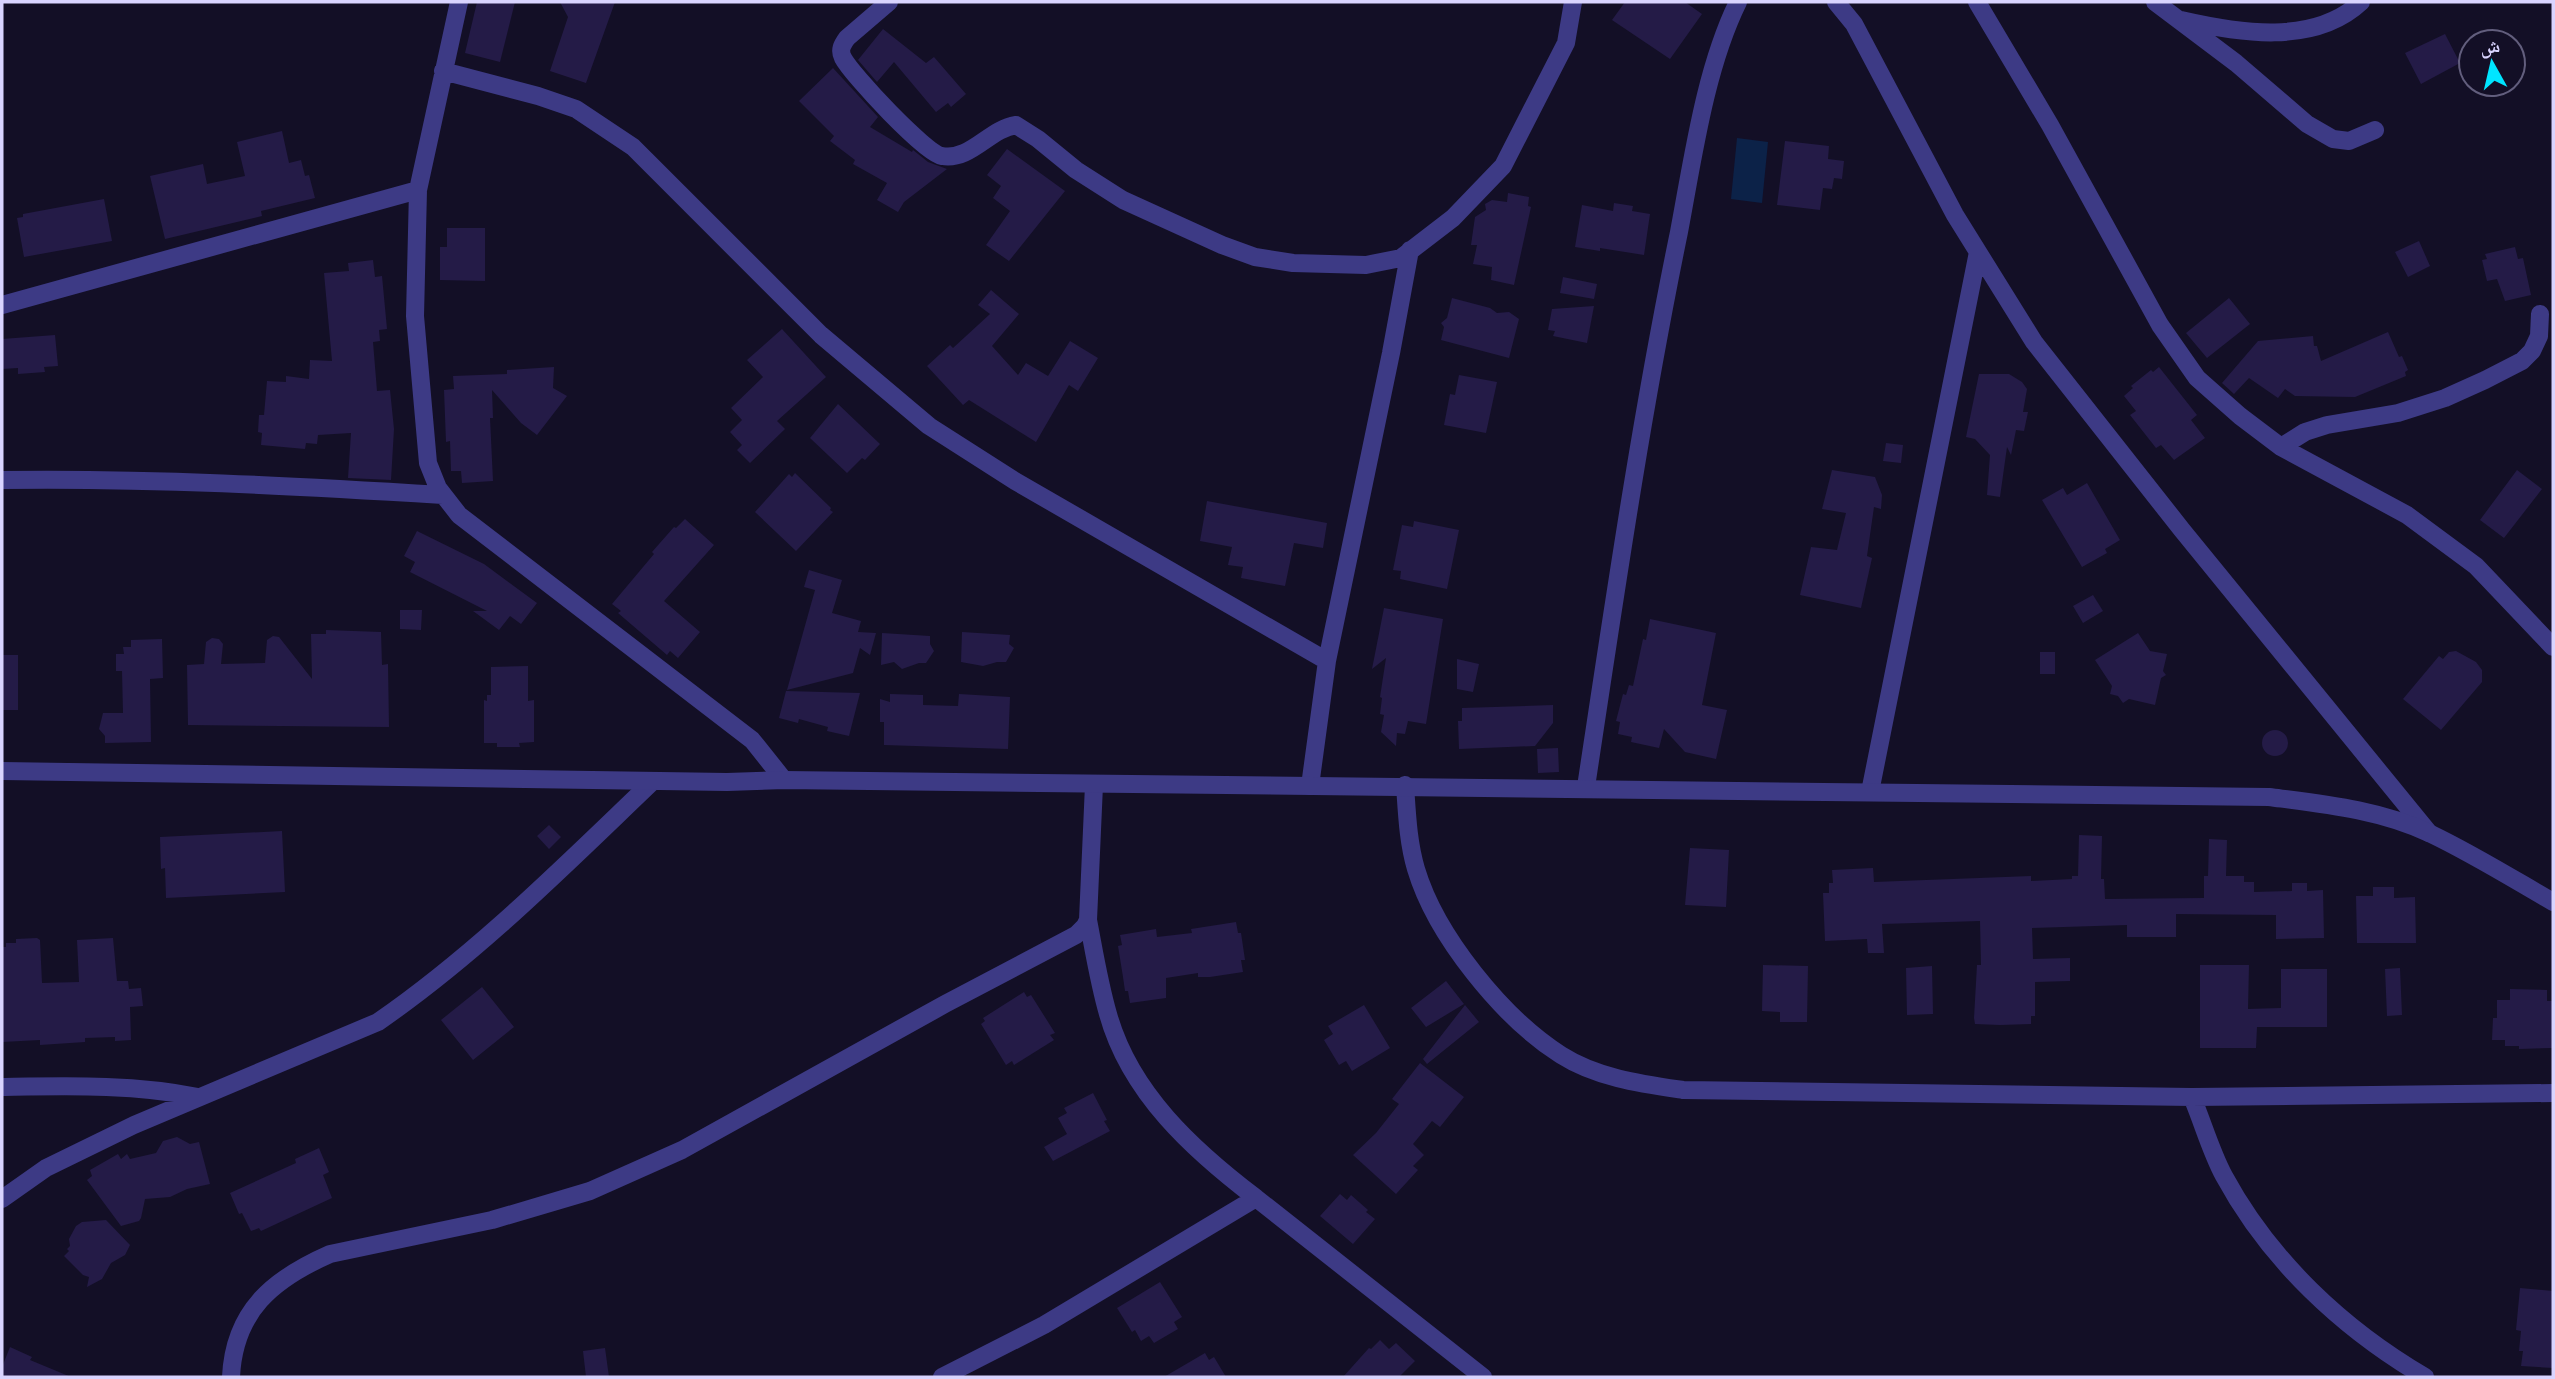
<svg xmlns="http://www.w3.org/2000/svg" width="2555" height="1379" font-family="'PT Sans','Noto Naskh Arabic',sans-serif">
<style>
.water{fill:#0c2248}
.building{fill:#241b47}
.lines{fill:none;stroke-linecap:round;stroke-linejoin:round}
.minor{stroke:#3d3a85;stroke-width:18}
.tertiary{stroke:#3d3a85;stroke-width:18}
</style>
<rect width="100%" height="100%" fill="#130f26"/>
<!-- water -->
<path class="water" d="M1737,138L1768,142L1762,203L1731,199Z"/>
<!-- building -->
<path class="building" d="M477,2H515L500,62L465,53Z
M560,2H615L586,83L550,71L568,17Z
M1625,2H1685L1702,14L1670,59L1612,20Z
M883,29L926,63L934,57L966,94L951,107L948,103L936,112L894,62L877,82L858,60Z
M2445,34L2460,63L2421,84L2405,53Z
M833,68L878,117L870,127L912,152L913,150L928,162L947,169L904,202L898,212L877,200L887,183L853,164L855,160L830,141L834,136L799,101Z
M282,131L289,163L301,160L305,176L309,175L315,198L261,211L262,216L165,239L150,176L203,164L207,184L245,176L237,142Z
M1785,141L1829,146L1828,159L1844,161L1842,179L1834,178L1832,189L1823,188L1820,210L1777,205Z
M1007,149L1065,191L1009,261L986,245L1010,211L993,198L1001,186L987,175Z
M1508,193L1529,197L1528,206L1531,207L1514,285L1491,280L1492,267L1473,264L1477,245H1471L1475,217L1486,210L1485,204L1492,200L1507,202Z
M104,199L112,241L24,257L17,218L23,217V214Z
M1614,203L1633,206L1632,211L1650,214L1644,255L1600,248V251L1575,247L1582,205L1613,211Z
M447,228H485V281L440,280V247H447Z
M2419,241L2430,266L2408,277L2395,252Z
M2515,247L2518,259L2523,258L2531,295L2505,301L2497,279L2487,281L2482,260L2487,259L2485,254Z
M373,260L375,277L382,276L387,329L379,330L380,341L373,342L377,391L390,390L394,429L391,480L348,478L351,433L318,435L317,444L306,443L305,449L261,445L262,433L258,432L259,415H264L267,381L286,382V376L309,379L310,360L332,361L324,273L349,271L348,263Z
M1563,277L1597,284L1594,299L1560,293Z
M991,290L1019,314L992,346L1018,375L1026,363L1048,376L1070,341L1098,358L1078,391L1069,385L1036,442L969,400L963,405L927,366L950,345L953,348L990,314L978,305Z
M1452,298L1490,308L1497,313L1509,312L1519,319L1509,358L1441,340L1444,327L1441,323L1447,318Z
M2229,298L2250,324L2207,358L2186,333Z
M1594,306L1587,343L1553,336L1555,331L1548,330L1552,309Z
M782,329L826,377L777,421L785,429L750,463L737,450L742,445L730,432L742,420L731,408L763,377L747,360Z
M2388,332L2399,357L2402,356L2408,370L2405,372L2406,376L2355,397L2295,396L2285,389L2278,398L2249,378L2234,394L2222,383L2258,341L2313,336L2314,346H2317L2321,361Z
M55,335L58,366L44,367L45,372L18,374V368L2,369V339Z
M554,367L553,388L567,396L537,435L521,423L492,390L493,418H490L493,481L462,483L461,471H451L450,441L446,442L444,390L454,389L453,376L507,374V370Z
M2159,367L2197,415L2191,420L2205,438L2174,460L2161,445L2156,448L2130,415L2136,411L2124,396L2133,388L2131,386L2151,370L2153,372Z
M1979,374H2009L2022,382L2027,389L2023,412H2028L2024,431L2016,430L2011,455L2007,447L2000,497L1987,495L1990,455L1975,439L1966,437Z
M1459,375L1497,382L1486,433L1444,425L1450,394L1455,395Z
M838,404L880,444L865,460L862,458L847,473L810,438Z
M1886,443L1903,445L1901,463L1883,461Z
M1832,470L1875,477L1882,495L1881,509L1874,507L1867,556L1872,558L1861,608L1800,595L1811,547L1837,550L1846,513L1822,509Z
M2517,470L2542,489L2504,538L2480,520Z
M795,473L831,508L830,510L833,512L796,551L755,512L789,474L792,477Z
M2087,483L2120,540L2105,549L2107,553L2082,567L2042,500L2063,488L2067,495Z
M1207,501L1327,523L1323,548L1294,543L1285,586L1241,578L1243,567L1228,565L1232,547L1200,541Z
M685,519L714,545L664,601L700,632L678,658L670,651L667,655L618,613L621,611L612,604L654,554L652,552L674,527L676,528Z
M1414,521L1459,530L1447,589L1400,579L1401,571L1393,570L1402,525L1413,527Z
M417,531L484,564L537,603L521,624L510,616L499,630L473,611H487L410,572L415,562L404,556Z
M809,570L842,580L832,613L861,621L858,632L876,633L870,655L860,648L853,673L787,690L815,590L804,587Z
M2093,595L2103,611L2083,623L2073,606Z
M1384,608L1443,619L1426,724L1408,721L1405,734L1397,733L1396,746L1381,732L1384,715L1380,714L1382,698L1380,697L1386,658L1372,669Z
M400,610H422L421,630L400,629Z
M1650,619L1716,633L1702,705L1727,710L1716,759L1685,752L1664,729L1659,748L1631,742L1632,737L1618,734L1620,722L1616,721L1623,694L1626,695L1629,685L1633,686L1643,639L1646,640Z
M326,630L381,632L382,665L388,664L389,727L188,725L187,665L204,664L206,642L212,638L219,639L223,644L221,664L265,663L267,640L273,636L279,637L312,679L311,634H326Z
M962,632L1010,635L1009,644L1014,648L1006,662H997L983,666L961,662Z
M882,633L930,636V644L934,651L926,663H919L902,669L894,662L881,665Z
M2138,633L2150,651L2167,654L2163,671L2166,675L2161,678L2155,705L2129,699L2123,703L2118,696L2110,694L2112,686L2095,660Z
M162,639L163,678L150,679L151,742L105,743V736L99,729L103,713H123L122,671H116V654H124L123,647H131V640Z
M2456,651L2476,662L2482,670V682L2441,730L2403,699L2439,656L2443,659L2449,652Z
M2040,652H2055V674H2040Z
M2,655H18V710H2Z
M1457,659L1479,664L1473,692L1457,689Z
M528,666V701L534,700V742L519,743L520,747H497V743H484V700L487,701V695H491V667Z
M786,691L860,693L849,736L827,731L828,727L799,719L798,723L779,718Z
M890,694L923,695V705L958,706L959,694L1010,697L1008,749L884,745V722H880V699L890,702Z
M1553,705V723L1535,746L1459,749L1458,721H1462V708Z
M2262 743a13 13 0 1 1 26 0a13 13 0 1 1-26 0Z
M1558,748L1559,772L1538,773L1537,749Z
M549,825L561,837L549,849L537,836Z
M282,831L285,892L166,898L165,868L161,869L160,837Z
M2079,835L2102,836L2101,879H2104L2105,899L2204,898V876H2208L2209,839L2227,840L2226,876H2244V882H2254V892L2292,891V883H2307V891L2323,890L2324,938L2276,939V915L2176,914V937H2127V925L2032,928L2033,959L2070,958V981L2035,982V1016H2031V1024L2000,1025L1975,1024L1974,1018L1977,965H1981L1980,921L1882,924L1884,953H1868L1867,939L1825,941L1823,893H1829V883H1833L1832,870L1873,868L1874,882L2031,876V881L2072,879V876H2078Z
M1690,848L1729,850L1726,907L1685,905Z
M2373,887H2394V898L2415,897L2416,943H2357L2356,896H2373Z
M1236,922L1238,933H1241L1245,960H1241L1243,972L1210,977H1198V973L1166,978V998L1130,1003L1128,991H1125L1123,977L1118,946L1122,945L1120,935L1156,929L1157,937L1192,933L1191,929Z
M37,938L40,940L42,983L79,982L77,940L113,938L117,981H128L129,989L141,988L143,1006L130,1007L131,1040L115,1041V1037L85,1038V1042L40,1045V1040L2,1042V947H6V943H16V939Z
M1763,965L1808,966L1807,1022H1780V1012L1762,1011Z
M2200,965H2249L2248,1009L2281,1008V969H2327V1027H2257L2256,1048H2200Z
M1932,966L1933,1014L1907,1015L1906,968Z
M2400,968L2402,1015L2387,1016L2385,969Z
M1446,981L1464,1004L1426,1027L1411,1008Z
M482,987L514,1027L473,1060L441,1020Z
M2510,989L2547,990V1001H2552V1048L2519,1049V1046H2505V1040H2492L2493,1018H2497V1000H2510Z
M1024,992L1027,997L1031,995L1055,1033L1050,1035L1054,1040L1014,1065L1012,1061L1006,1065L981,1024L985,1021L983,1018Z
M1364,1005L1390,1048L1352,1071L1346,1061L1339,1065L1324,1040L1333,1034L1328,1026Z
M1465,1005L1479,1022L1427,1064L1423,1059Z
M1420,1063L1464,1097L1440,1127L1432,1121L1413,1144L1424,1155L1413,1166L1418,1170L1396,1194L1353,1155L1376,1133L1399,1104L1392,1099Z
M1093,1093L1107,1120L1104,1121L1110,1131L1053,1161L1044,1147L1067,1134L1058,1118L1067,1113L1064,1108Z
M177,1137L190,1144L199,1142L210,1184L187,1189L170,1197L145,1199L141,1218L139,1221L121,1226L87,1180L92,1176L90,1170L118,1154L121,1159L127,1154L130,1159L156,1153L163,1141Z
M319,1148L329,1172L323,1175L332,1198L261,1231L259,1228L251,1231L242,1213L239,1214L230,1193L296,1163L295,1159Z
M1340,1194L1347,1200L1351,1195L1368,1210L1366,1212L1375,1219L1353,1244L1320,1216Z
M106,1220L130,1245L125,1255L111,1263L102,1279L87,1287L89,1277L83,1275L64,1256L69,1251L67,1249L70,1246L69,1239L76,1226L82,1222Z
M1160,1282L1182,1317L1174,1322L1178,1329L1154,1343L1149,1336L1141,1341L1135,1330L1132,1332L1117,1308Z
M2520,1288L2553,1291V1368L2521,1366L2523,1351H2519L2521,1331L2516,1330Z
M1380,1340L1389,1349L1396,1343L1415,1361L1399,1377H1343L1369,1348L1371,1349Z
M10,1347L32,1357L30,1360L71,1377H2V1367Z
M605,1348L609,1377H586L583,1351Z
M1205,1353L1209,1360L1214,1357L1226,1377H1164Z"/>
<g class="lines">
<!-- minor -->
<path class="minor" d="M459,2L418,190L415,316L428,463L438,488L459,515L752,740L784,780
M889,2L847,38C842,45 839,50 843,58C852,75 926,154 942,156C971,161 989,129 1016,125L1038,139L1076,170L1123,200L1222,245L1255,257L1293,263L1366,265L1401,258L1453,218L1503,166L1566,43L1573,2
M1836,2L1854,24L1955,215L2034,342L2182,530L2429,833
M1977,2L2050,125L2160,325L2197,378L2240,416L2281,447L2407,515L2476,566L2553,647
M2155,2L2236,63L2307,124L2333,139L2349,141L2375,130
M2181,20C2238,33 2314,46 2361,2
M443,71L538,96L576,109L633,147L821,335L929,426L1015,481L1327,661
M2,305L418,190
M2281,447L2305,432L2327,425L2398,413L2445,398L2485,380L2522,361L2532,351L2539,336L2540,314
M2,480C149,478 296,486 443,495
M1405,785C1407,814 1408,842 1416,869C1436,936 1503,1018 1561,1055C1597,1078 1642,1084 1683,1090L2192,1097L2553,1093
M1310,786L1327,661L1391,353L1410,250
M1586,787C1614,602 1641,416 1679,232C1693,158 1705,69 1738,2
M1870,792L1978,252
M1088,920C1094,951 1099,983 1108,1014C1130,1093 1193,1150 1256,1198
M2,1087C67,1086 134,1084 198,1097
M2192,1097C2203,1123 2211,1152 2224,1176C2270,1261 2343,1329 2425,1377
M2,1199L46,1168L134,1125L378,1022C478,953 565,865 653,781
M231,1377C234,1311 273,1279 330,1254L492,1220L590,1191L682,1150L945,1004L1076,935L1085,926L1088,920L1094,785
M942,1377L1044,1325L1256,1198L1483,1377"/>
<!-- tertiary -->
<path class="tertiary" d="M2,771L727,782L784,780L2269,797C2323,804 2382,810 2431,834C2473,854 2513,879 2553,902"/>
</g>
<!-- border -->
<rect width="2555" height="1379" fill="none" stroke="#d9d4ff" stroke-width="7"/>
<!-- north arrow -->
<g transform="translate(2492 63) rotate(352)"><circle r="33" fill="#130f26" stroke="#625e7d" stroke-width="2"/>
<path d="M0-5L12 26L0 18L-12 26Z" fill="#00e5ff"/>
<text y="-10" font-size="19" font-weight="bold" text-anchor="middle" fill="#d9d4ff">ش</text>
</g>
</svg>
